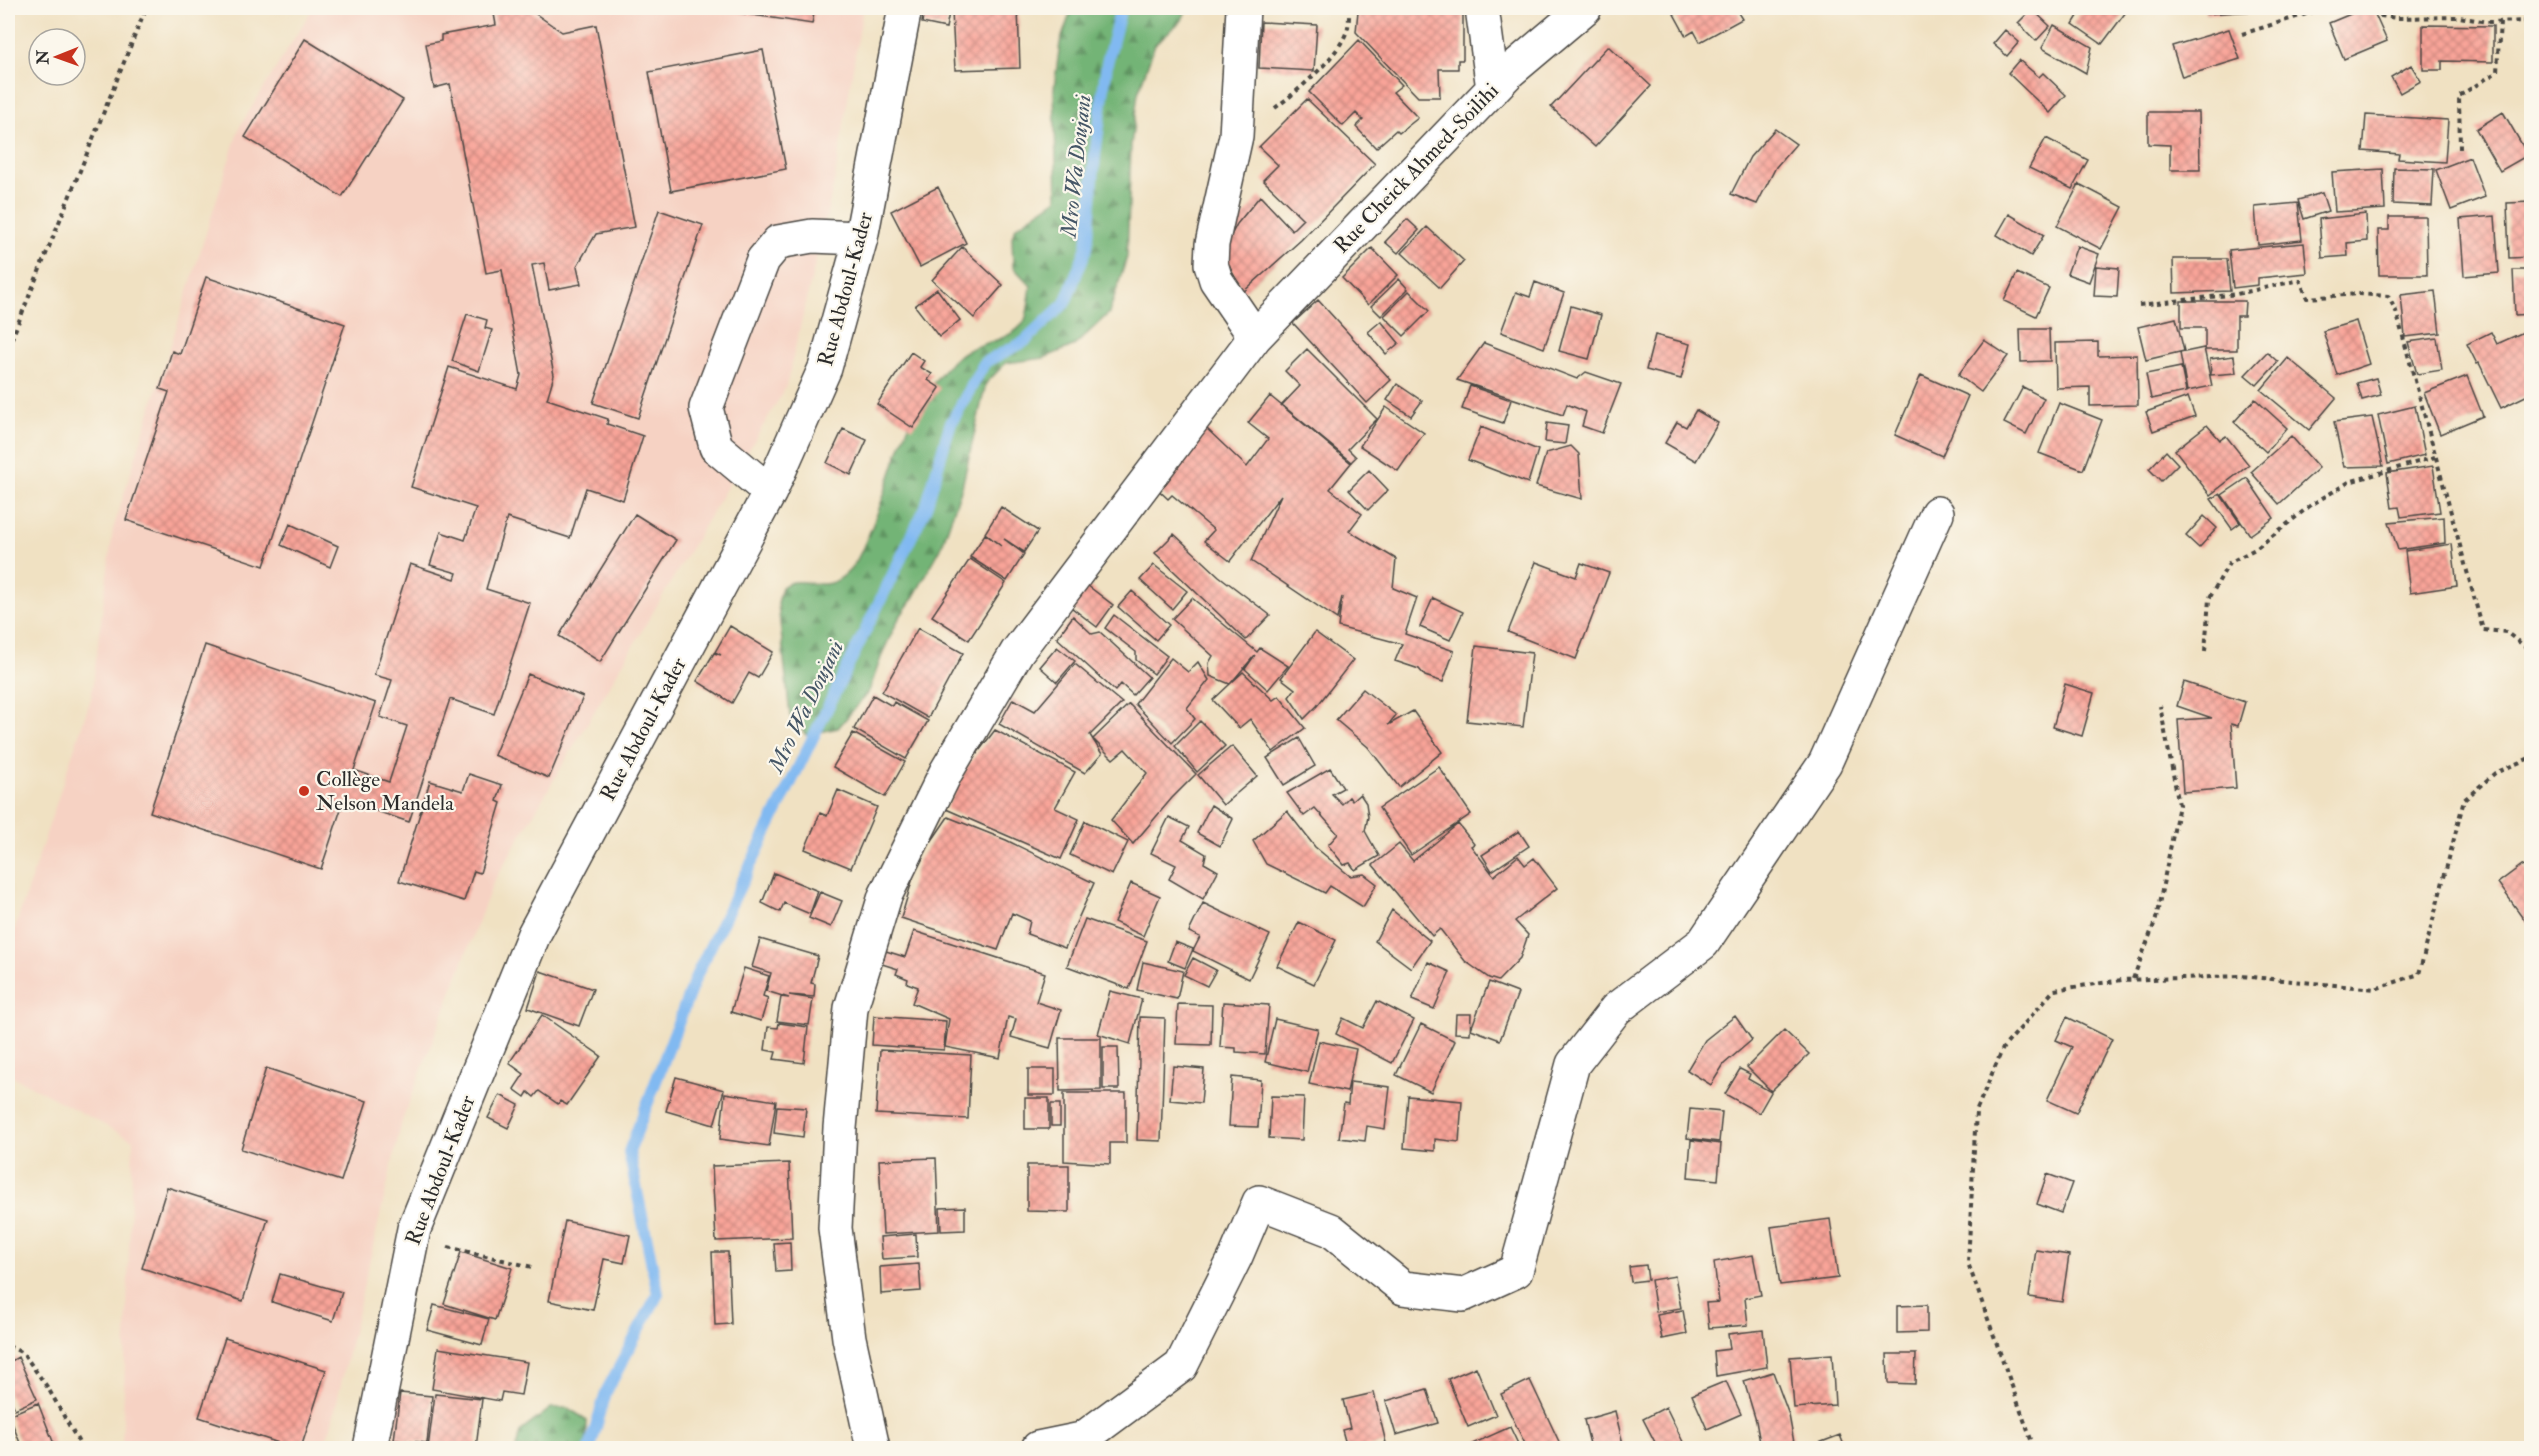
<svg xmlns="http://www.w3.org/2000/svg" width="2539" height="1456" font-family="'IM FELL Double Pica',serif">
<style>
.built{fill:#f6d2c3}
.forest{fill:url(#forest-firs);stroke:#4f7050;stroke-width:1.5}
.lines{fill:none;stroke-linecap:round;stroke-linejoin:round}
.stream{stroke:#81b9f1;stroke-width:12}
.building{fill:url(#building-cross-hatch)}
.minor-casing{stroke:#494642;stroke-width:36}
.path{stroke:#494642;stroke-width:4;stroke-dasharray:4.5 4.5;stroke-linecap:butt}
.minor{stroke:#fff;stroke-width:33}
.poi-dot{fill:#c8321e;stroke:#fbf7ec;stroke-width:2}
.labels{text-anchor:middle;stroke-width:4.5;stroke-linejoin:round;paint-order:stroke}
.street-label{font-size:21px;fill:#2b2b2b;stroke:#fbf7ec}
.poi-label{font-size:21px;fill:#2b2b2b;stroke:#fbf7ec;text-anchor:start}
.water-label{font-size:22px;font-style:italic;fill:#455666;stroke:#fbf7ec}
</style>
<defs>
<pattern id="forest-firs" width="22" height="20" patternUnits="userSpaceOnUse" patternTransform="scale(1.5)"><rect width="22" height="20" fill="#73b476"/><path d="M5 1l3.5 6h-7zM16 11l3.5 6h-7z" fill="#5f9361"/></pattern>
<pattern id="building-cross-hatch" width="8" height="8" patternUnits="userSpaceOnUse" patternTransform="scale(1.5)"><rect width="8" height="8" fill="#f9a499"/><path d="M0 0l8 8M0 8l8-8" fill="none" stroke="#ca867d"/></pattern>
</defs>
<rect width="100%" height="100%" fill="#fbf7ec"/>
<filter id="ink" filterUnits="userSpaceOnUse"><feTurbulence type="fractalNoise" baseFrequency=".0167" numOctaves="2"/><feDisplacementMap in="SourceGraphic" scale="12" xChannelSelector="R" yChannelSelector="G"/><feConvolveMatrix kernelMatrix="1 2 1 2 8 2 1 2 1" color-interpolation-filters="sRGB"/></filter>
<filter id="wash" filterUnits="userSpaceOnUse"><feTurbulence type="fractalNoise" baseFrequency=".008" numOctaves="4" result="noise"/><feDisplacementMap in="SourceGraphic" scale="24" xChannelSelector="R" yChannelSelector="G"/><feGaussianBlur stdDeviation="1.35" result="paint"/><feColorMatrix in="noise" values="0 0 0 0 0 0 0 0 0 0 0 0 0 0 0 0 0 1.4 0 .05"/><feComposite in="paint" operator="in"/></filter>
<g filter="url(#wash)">
<rect width="100%" height="100%" fill="#f0e1c2"/>
<!-- built -->
<path class="built" d="M313,8H863L834,183L786,387L493,883L402,1121L331,1427L322,1448H125L122,1446L133,1140L8,1074V949L91,698L113,529L239,128Z"/>
<!-- forest -->
<path class="forest" d="M1072,8H1187L1182,20L1155,44L1138,93L1131,145L1127,257L1109,313L1075,345L1044,358L1006,363L986,383L962,487L941,548L913,598L899,618L883,652L869,691L838,728L806,735L790,716L778,603L782,587C805,571 822,599 849,571C858,562 863,547 868,536C891,486 899,429 932,385C941,373 953,357 968,350C985,342 1013,339 1024,322C1029,313 1029,296 1031,286L1013,267L1012,237L1016,227L1057,199L1054,89L1060,43Z
M551,1408H568L587,1420L586,1448H516L520,1432Z"/>
<g class="lines">
<!-- stream -->
<path class="stream" d="M590,1448L606,1392L658,1294L629,1152L696,976L926,507L950,425L985,362L1024,342L1065,303L1087,247L1095,155L1107,63L1121,8"/>
</g>
<g id="blocks">
<!-- building -->
<path class="building" d="M493,8H527L562,32L596,25L635,227L596,234L577,266L581,284L549,290L544,263L532,265L554,375L547,399L608,419L607,424L643,436L623,500L586,488L570,538L507,518L486,589L530,603L494,714L450,699L409,822L344,800L321,869L150,812L205,645L376,703L354,770L389,782L407,726L380,717L392,680L374,675L410,564L455,579L457,573L430,565L441,532L465,540L476,508L411,487L449,367L517,389L521,375L502,270L486,273L450,84L434,88L426,44L441,41V35L496,25Z
M721,8H815L812,24L720,10Z
M924,8H950L946,28L922,23Z
M1018,8L1020,68L955,70L952,11Z
M1359,8H1442V12L1359,9Z
M1687,8H1735L1742,19L1700,42L1694,31L1686,36L1674,14Z
M2083,8H2119L2126,12L2102,44L2073,24Z
M2206,8H2257V11L2206,14Z
M2365,8H2372L2387,41L2344,59L2329,23Z
M2032,9L2050,26L2036,41L2018,23Z
M1358,11L1463,14V60H1458V69H1439L1440,97H1418L1356,32Z
M1261,22L1317,25L1314,71L1259,68Z
M2054,25L2092,47L2086,73L2042,48Z
M2423,25L2493,26V62L2442,61V70H2423Z
M2229,29L2240,59L2182,77L2172,46Z
M2005,30L2019,42L2007,56L1993,44Z
M305,39L403,100L342,197L245,137Z
M1359,40L1402,85L1393,92L1418,118L1399,133L1396,130L1376,148L1356,127L1363,120L1356,113L1343,126L1309,92Z
M1608,46L1651,86L1595,147L1551,107Z
M763,50L786,169L671,191L649,72Z
M2019,60L2039,77L2043,73L2066,95L2050,113L2008,73Z
M2411,65L2421,81L2400,93L2391,77Z
M1307,99L1375,164L1301,240L1243,292L1222,253L1237,224L1260,196L1292,230L1303,219L1263,180L1278,165L1259,147Z
M2148,112H2199L2200,170H2170V145L2148,144Z
M2503,112L2528,155L2500,171L2476,129Z
M2366,115L2448,120L2445,162L2398,159L2399,154L2363,151Z
M1775,129L1796,144L1776,167L1757,204L1731,194L1750,157Z
M2046,138L2088,160L2072,189L2029,168Z
M2470,157L2485,197L2451,210L2436,170Z
M2394,168L2434,169L2432,206L2393,204Z
M2383,169L2385,209L2335,212L2332,172Z
M2079,184L2123,207L2101,249L2057,226Z
M938,187L966,243L920,267L891,211Z
M2322,193L2328,211L2304,219L2298,200Z
M2532,202V257L2509,258L2507,203Z
M2298,203L2302,240L2258,245L2255,207Z
M659,210L703,225L638,418L593,403Z
M2009,214L2044,235L2031,256L1997,235Z
M2366,214L2367,241L2347,243L2348,256L2322,258L2319,219Z
M2495,216L2499,273L2464,276L2460,219Z
M2389,217H2426L2427,275H2379L2378,230H2389Z
M1407,219L1419,230L1398,253L1385,242Z
M1427,227L1464,261L1440,288L1402,253Z
M2304,243L2307,273L2258,278V285L2233,288L2229,250Z
M2077,246L2099,254L2089,282L2067,274Z
M962,247L1003,285L974,318L932,280Z
M1372,248L1398,275L1368,305L1342,278Z
M2173,259H2227L2230,291L2174,293Z
M2096,266L2119,268L2117,297L2094,296Z
M2513,270H2532V314L2515,315Z
M2017,273L2049,288L2036,316L2004,301Z
M206,277L345,324L264,566L126,520L169,392L160,389L172,351L180,354Z
M1399,279L1408,289L1381,316L1371,306Z
M1535,282L1564,293L1544,348L1501,332L1516,292L1530,297Z
M937,289L960,320L939,337L915,306Z
M1409,291L1429,311L1404,336L1384,316Z
M2435,291L2440,333L2405,337L2401,295Z
M1318,300L1391,380L1367,403L1293,323Z
M2181,301H2245L2244,316H2237V350H2205V328H2181Z
M1571,306L1601,315L1589,359L1559,351Z
M467,314L487,320L485,328L492,330L479,371L452,361Z
M2176,318L2184,351L2146,360L2138,327Z
M1381,321L1399,343L1386,354L1368,332Z
M2356,321L2369,364L2337,375L2323,331Z
M2020,329H2049L2050,361L2021,362Z
M2528,330L2532,338V393L2501,408L2479,363L2477,364L2467,344L2491,332L2497,344Z
M1655,335L1690,344L1681,379L1646,370Z
M2437,338L2442,370L2417,374L2408,342Z
M1984,340L2008,356L1981,392L1958,375Z
M2098,342V356L2137,355L2138,405L2090,406V387L2056,388L2055,343Z
M1484,343L1577,379L1586,372L1621,384L1602,433L1582,426L1586,412L1567,404L1563,415L1457,380Z
M2204,348L2212,386L2187,391L2180,353Z
M1307,349L1377,419L1348,449L1356,457L1351,462L1282,405L1300,386L1285,371Z
M911,352L924,361L920,367L932,374L928,380L940,388L913,428L877,404Z
M2267,352L2278,362L2257,385L2245,375Z
M2234,356L2236,373L2211,375L2210,359Z
M2288,358L2336,398L2309,430L2261,390Z
M2181,367L2186,392L2151,399L2146,374Z
M1921,375L1968,396L1942,456L1895,435Z
M2467,376L2483,416L2440,434L2424,393Z
M2376,378L2381,395L2362,400L2357,383Z
M1397,384L1422,401L1411,416L1387,400Z
M1470,386L1511,400L1503,423L1462,409Z
M2023,387L2044,398L2026,434L2004,423Z
M1270,396L1351,463L1330,489L1362,514L1349,531L1396,559L1393,588L1417,598L1405,634L1454,651L1443,682L1425,676L1419,669L1395,661L1402,644L1338,627L1342,597L1337,619L1251,561L1281,495L1230,561L1204,541L1214,530L1172,495L1168,499L1150,482L1206,428L1247,467L1268,439L1248,423Z
M2188,397L2195,416L2153,431L2146,412Z
M2255,399L2287,428L2266,452L2234,422Z
M2059,403L2102,420L2083,470L2039,453Z
M2415,406L2425,455L2388,464L2378,415Z
M1386,407L1424,433L1398,471L1360,446Z
M1696,410L1718,423L1696,461L1665,443L1677,422L1686,427Z
M2372,417L2383,466L2344,467L2334,422Z
M1547,423L1568,426L1565,444L1545,442Z
M2207,425L2220,440L2226,436L2249,465L2210,495L2175,450Z
M1481,427L1538,450L1528,483L1468,460Z
M843,429L867,440L851,475L827,463Z
M2291,436L2319,468L2279,504L2251,472Z
M1571,446L1579,454L1582,499L1536,486L1546,453Z
M2166,451L2178,464L2161,481L2149,469Z
M2433,466L2440,512L2401,517L2399,507L2392,508L2387,473Z
M1369,470L1388,490L1368,510L1349,490Z
M2247,478L2274,518L2250,535L2222,495Z
M2220,494L2240,523L2232,529L2211,499Z
M1001,507L1038,531L1024,552L1004,539L1024,554L1007,581L970,557L985,534L1001,546L985,533Z
M635,514L676,540L600,662L559,636Z
M2204,516L2217,528L2199,548L2186,536Z
M2444,517L2445,543L2398,550L2389,522Z
M290,524L338,546L330,567L281,545Z
M1174,534L1219,576L1270,615L1246,640L1155,553Z
M2452,544L2457,586L2410,593L2405,551Z
M970,559L1006,583L969,640L932,616Z
M1536,562L1576,577L1581,563L1609,573L1576,659L1508,632Z
M1154,565L1187,591L1172,609L1140,580Z
M1079,579L1113,605L1097,627L1063,601Z
M1132,591L1169,625L1156,640L1118,607Z
M1192,598L1257,652L1260,648L1288,666L1268,690L1245,669L1255,655L1230,684L1243,672L1273,700L1279,696L1305,728L1273,752L1250,719L1239,728L1213,700L1230,684L1210,676L1209,663L1213,656L1172,619Z
M1433,598L1463,612L1450,640L1420,627Z
M1114,615L1167,656L1154,674L1136,660V652L1105,628Z
M1073,616L1092,634L1100,632L1149,677L1133,695L1121,684L1115,691L1057,638Z
M730,626L773,652L758,678L749,673L732,703L697,681L714,653L721,655L715,652Z
M918,628L963,653L928,718L882,692Z
M1315,632L1353,660L1317,706L1304,719L1289,697L1295,689L1281,678Z
M1476,646L1532,653L1523,727L1467,721Z
M1057,647L1075,661L1057,682L1040,667Z
M1171,658L1188,672L1198,662L1209,680L1187,708L1195,719L1172,743L1135,704Z
M1075,664L1122,703L1090,735L1102,754L1085,773L999,724L1013,699L1035,711Z
M528,674L583,697L549,778L494,755Z
M2184,682L2245,702L2238,726L2231,724L2236,788L2183,792L2178,720L2212,718L2177,706Z
M2065,684L2094,693L2082,736L2053,727Z
M1363,689L1396,715L1388,725L1413,711L1442,752L1399,787L1368,747L1336,720Z
M873,695L892,706L894,702L928,721L906,759L854,729Z
M1129,704L1196,774L1172,798L1133,844L1111,820L1147,773L1125,749L1113,759L1093,739Z
M1200,721L1225,746L1197,772L1175,746Z
M995,730L1075,772L1055,808L1079,819L1061,859L946,809L966,768Z
M853,733L905,762L885,797L833,767Z
M1299,738L1315,766L1284,785L1267,758Z
M1232,746L1257,776L1223,805L1198,775Z
M1439,767L1471,814L1411,855L1379,808Z
M1330,768L1343,788L1332,794L1342,804L1349,797L1352,801L1360,794L1366,803L1368,817L1365,831L1379,856L1355,870L1350,863L1344,865L1328,845L1338,834L1315,808L1304,816L1287,793Z
M469,774L502,785L497,801L501,803L480,873L474,871L464,901L399,881L430,781L463,791Z
M838,790L877,807L851,868L805,849L820,813L827,816Z
M1211,805L1233,819L1220,846L1197,833Z
M1287,811L1315,847L1350,876L1364,874L1377,884L1363,907L1330,886L1325,893L1266,864L1253,841Z
M948,817L1006,840L1094,883L1065,948L1027,934L1030,921L1012,913L998,950L901,918L918,861Z
M1169,817L1189,827L1182,840L1206,854L1204,863L1218,871L1203,899L1169,879L1176,865L1151,853Z
M1085,821L1128,842L1112,875L1070,855Z
M1458,824L1474,844L1471,846L1494,876L1518,856L1525,865L1534,858L1557,888L1515,921L1528,935L1520,958L1498,981L1489,978L1465,961L1440,929L1432,936L1373,865L1399,844L1413,861Z
M1519,831L1529,846L1492,871L1482,855Z
M2522,865L2532,877V930L2498,883Z
M774,873L818,891L810,914L784,903L780,912L762,903Z
M1131,883L1160,896L1143,936L1114,922Z
M820,892L842,901L831,927L809,918Z
M1203,903L1270,935L1249,979L1193,951L1200,937L1189,932Z
M1392,910L1430,941L1411,968L1375,941Z
M1085,919L1147,941L1129,989L1067,966Z
M1299,922L1336,940L1314,984L1277,966Z
M914,931L1045,973L1036,1002L1061,1010L1050,1048L1011,1037L1016,1019L1008,1017L1000,1058L945,1047L949,1019L912,1003L918,987L907,983L908,979L896,974L898,969L882,964L886,951L905,957Z
M760,939L818,956L811,983L815,984L814,997L789,995L813,999L809,1025L777,1021L781,997L789,998L766,991L771,973L752,967Z
M1175,942L1193,949L1185,968L1168,961Z
M1193,958L1216,970L1207,986L1184,975Z
M1143,962L1183,971L1177,999L1137,990Z
M1428,962L1450,972L1434,1009L1412,1000Z
M744,968L769,976L763,996L768,998L761,1021L731,1012Z
M540,971L593,989L579,1026L528,1008Z
M1489,982L1518,993L1500,1040L1471,1029Z
M1110,991L1142,999L1130,1044L1098,1034Z
M1377,1001L1414,1020L1392,1063L1336,1034L1343,1018L1363,1028Z
M1223,1002L1269,1005L1265,1054L1236,1052V1048L1220,1047Z
M1178,1004L1212,1005L1211,1045L1176,1044Z
M1456,1014H1471L1470,1034L1455,1033Z
M542,1015L601,1056L567,1105L560,1101L558,1104L539,1091L534,1097L528,1092L525,1097L514,1089L524,1074L509,1063Z
M874,1016L946,1021L944,1050L872,1045Z
M1735,1016L1752,1040L1724,1064L1711,1085L1687,1070L1705,1040Z
M1140,1017L1165,1018L1161,1141L1137,1140Z
M2067,1017L2112,1039L2076,1113L2047,1100L2072,1047L2056,1040Z
M1275,1019L1318,1029L1307,1072L1265,1062Z
M779,1023L808,1027L804,1063L774,1059L776,1052L765,1050L768,1027L778,1028Z
M1421,1024L1455,1041L1431,1092L1396,1075Z
M1784,1030L1809,1054L1771,1091L1747,1067Z
M1059,1038H1101V1090L1060,1091Z
M1319,1041L1356,1049L1347,1092L1309,1084Z
M1103,1047H1118L1119,1089H1103Z
M880,1050L971,1055L968,1119L876,1114Z
M1173,1066L1204,1069L1201,1103L1170,1100Z
M266,1068L367,1101L341,1181L241,1149Z
M1028,1069H1055V1095H1028Z
M1740,1069L1750,1074L1748,1079L1771,1092L1759,1113L1725,1094Z
M676,1077L724,1090L714,1125L666,1111Z
M1232,1077L1261,1080L1258,1127L1229,1126Z
M1350,1082L1390,1087L1385,1129L1367,1126L1365,1141L1339,1138L1344,1103L1348,1104Z
M725,1093L776,1101L769,1146L720,1139Z
M1064,1093H1126V1143H1110V1164L1064,1161Z
M500,1095L519,1105L508,1128L488,1118Z
M1271,1096L1304,1097L1302,1140L1269,1138Z
M1408,1096L1462,1101L1459,1142L1435,1139V1151L1404,1148Z
M1025,1098H1049V1129H1025Z
M1051,1104H1060V1126H1051Z
M777,1106L806,1108L803,1137L774,1133Z
M1690,1109L1722,1112L1719,1142L1687,1138Z
M1691,1140L1721,1144L1718,1180L1688,1177Z
M936,1158L939,1231L883,1234L879,1160Z
M789,1163L792,1238L716,1241L712,1166Z
M1027,1165H1069V1212L1027,1211Z
M2047,1174L2072,1183L2061,1213L2037,1204Z
M167,1187L268,1219L243,1301L142,1268Z
M965,1207V1230L941,1231L940,1208Z
M1830,1219L1838,1278L1780,1285L1771,1227Z
M565,1221L630,1235L624,1263L604,1259L593,1310L549,1301Z
M916,1234L917,1257L882,1259L880,1237Z
M790,1242L791,1271L776,1272L774,1243Z
M2036,1250L2069,1255L2062,1302L2029,1297Z
M461,1252L512,1268L495,1320L444,1304Z
M712,1252H728L731,1324L715,1325Z
M1753,1255L1761,1295L1745,1298L1748,1325L1709,1328L1706,1303L1719,1302L1714,1262Z
M919,1264L921,1291L881,1294L880,1267Z
M1646,1265L1648,1280L1631,1282L1629,1267Z
M280,1274L342,1292L333,1321L272,1302Z
M1675,1276L1681,1308L1656,1312L1651,1280Z
M434,1305L489,1319L482,1345L427,1330Z
M1927,1305V1332L1897,1333V1306Z
M1683,1310L1687,1334L1662,1339L1657,1315Z
M1763,1330L1767,1367L1716,1376L1714,1351L1730,1349L1728,1334Z
M225,1338L326,1370L301,1448H294L199,1417Z
M438,1348L527,1362L521,1395L502,1392L500,1401L432,1389Z
M1832,1354L1835,1405L1794,1408L1790,1357Z
M1887,1354H1916L1915,1384L1888,1383Z
M18,1357L37,1399L15,1409L8,1394V1363Z
M1476,1367L1496,1415L1468,1427L1448,1379Z
M1773,1372L1789,1415L1795,1448H1761L1756,1421L1744,1381Z
M1530,1380L1562,1448H1527L1501,1394Z
M1726,1381L1741,1414L1707,1429L1692,1395Z
M1427,1389L1438,1423L1396,1435L1386,1401Z
M400,1393L432,1396L427,1443L394,1440Z
M1374,1393L1386,1443L1364,1448H1347L1342,1430L1350,1428L1343,1400Z
M435,1394L482,1399L476,1448H428Z
M38,1403L54,1444L42,1448H22L9,1415Z
M1666,1407L1685,1446L1680,1448H1658L1643,1419Z
M1615,1411L1624,1448H1591L1584,1420Z
M1510,1427L1520,1448H1474L1472,1444Z
M1840,1435L1845,1448H1812L1811,1446Z"/>
</g>
</g>
<g filter="url(#ink)">
<use href="#blocks" fill-opacity="0" stroke="#494642" stroke-width="1.5"/>
<g class="lines">
<!-- minor casing -->
<g class="minor-casing">
<path id="minor" d="M1243,8L1236,136L1212,244L1211,264L1216,280L1255,337
M1482,8L1493,89
M770,492L716,447L706,408L763,260L778,242L812,236L861,238
M370,1448L414,1229L534,934L770,492L825,368L861,238L905,8
M873,1448L849,1338L835,1228L840,1128L851,1008L885,896L946,772L1017,652L1255,337L1509,72L1585,8
M1038,1448L1082,1439L1181,1366L1236,1256L1259,1202L1331,1230L1403,1288L1463,1295L1516,1271L1573,1064L1616,1009L1703,943L1825,763L1937,513"/>
</g>
<!-- path -->
<path class="path" d="M2375,8L2381,16L2397,18L2459,17L2487,22L2532,21
M2319,10L2329,8
M2242,34L2319,10V8
M1275,108C1298,91 1342,54 1348,27C1349,21 1349,14 1350,8
M2460,149L2459,96L2497,72L2500,21
M2139,305L2237,294L2300,280L2307,298L2358,294L2388,296L2396,311L2483,630L2506,632L2532,652
M8,348L146,8
M2205,651L2209,599L2229,563L2257,548L2311,505L2349,482L2435,457
M2133,979L2156,919L2179,805L2160,706
M448,1247L532,1267
M8,1346L23,1353L48,1388L82,1448
M2034,1448L1968,1263L1976,1111L2003,1048L2054,990L2122,980L2241,976L2375,989L2419,974L2464,800L2495,773L2532,757"/>
<!-- minor -->
<use href="#minor" class="minor"/>
</g>
</g>
<!-- markers -->
<circle class="poi-dot" cx="304" cy="791" r="6"/>
<g class="labels">
<!-- street labels -->
<g class="street-label">
<text transform="translate(1416 168) rotate(-46)" y="7">Rue Cheick Ahmed-Soilihi</text>
<text transform="translate(845 289) rotate(-75)" y="7">Rue Abdoul-Kader</text>
<text transform="translate(643 729) rotate(-62)" y="7">Rue Abdoul-Kader</text>
<text transform="translate(440 1170) rotate(-69)" y="7">Rue Abdoul-Kader</text>
</g>
<!-- poi labels -->
<g class="poi-label">
<text x="316" y="786">Collège<tspan x="316" dy="24">Nelson Mandela</tspan></text>
</g>
<!-- water labels -->
<g class="water-label">
<text transform="translate(1075 166) rotate(-84)" y="8">Mro Wa Doujani</text>
<text transform="translate(805 706) rotate(-64)" y="8">Mro Wa Doujani</text>
</g>
</g>
<!-- margin -->
<rect width="2539" height="1456" fill="none" stroke="#fbf7ec" stroke-width="30"/>
<!-- north arrow -->
<g transform="translate(57 57) rotate(269)"><circle r="28" fill="#fbf7ec" stroke="#a8a59f" stroke-width="1.5"/>
<path d="M0-4.5L10 22L0 15L-10 22Z" fill="#c8321e"/>
<text y="-9" font-size="16" font-weight="bold" text-anchor="middle" fill="#2b2b2b">N</text>
</g>
</svg>
